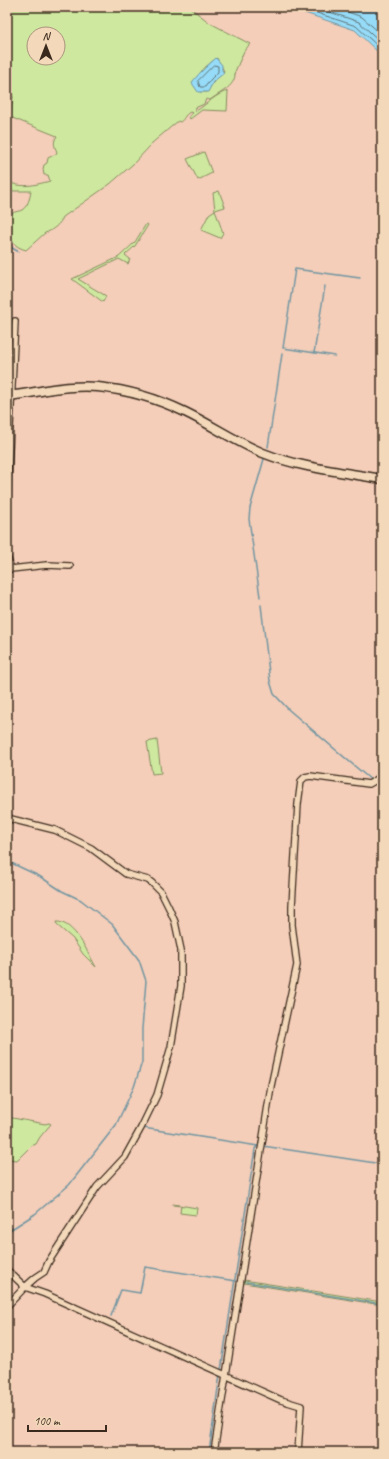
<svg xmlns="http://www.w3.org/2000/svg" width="389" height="1459" font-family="Caveat,sans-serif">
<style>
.green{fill:#cee99f;stroke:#848a5e;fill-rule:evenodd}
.water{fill:#96dcf8;stroke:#7295a1}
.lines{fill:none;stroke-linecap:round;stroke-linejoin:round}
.shore{stroke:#5f7175;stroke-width:1}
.stream{stroke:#7295a1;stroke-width:1.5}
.street-casing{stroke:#3b2a1e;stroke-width:8}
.secondary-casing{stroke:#3b2a1e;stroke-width:11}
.street{stroke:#f4d8ba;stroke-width:5.5}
.secondary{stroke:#f4d8ba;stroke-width:8}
</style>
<rect width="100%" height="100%" fill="#f4ceb9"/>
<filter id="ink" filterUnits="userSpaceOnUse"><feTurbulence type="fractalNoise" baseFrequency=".025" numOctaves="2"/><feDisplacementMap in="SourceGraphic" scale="8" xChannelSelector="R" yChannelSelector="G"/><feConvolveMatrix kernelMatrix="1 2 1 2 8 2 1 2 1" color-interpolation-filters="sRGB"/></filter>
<g filter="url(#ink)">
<!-- green -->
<path class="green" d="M7,7H189L210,23L250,44L244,51L234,74H235C235,87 219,93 210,100L206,99L204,104L195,108L196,111C206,105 217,93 228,91L227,111L202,110L190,119L189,116L193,113L190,112C183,116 185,119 180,122L178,121L152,143L151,145L133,164L110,184L63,217C61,223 52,231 45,233L26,250C15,247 10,241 9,230C9,225 7,220 10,215C14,211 18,212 22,210C28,206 30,198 31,191H14L7,188V181C21,189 35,185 50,181L48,175H44L43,169L44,165L47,163L48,158L56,154L57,152C54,145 53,142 57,136L10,117L13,97L11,90L7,89ZM34,34H58V58H34ZM217,58L224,71L215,80L207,92H200L194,85C197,73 207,65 217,58Z
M204,152L212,173L198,180L187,159Z
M219,191L225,207L215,210L223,233L220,238L201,230L209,214L215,210L213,193Z
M146,224L148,225L135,246L125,255L130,259L128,264L119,259L78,279L106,296L103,302L72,279L119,257L135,242Z
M157,740L161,773L152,774L147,742Z
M56,922C74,921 88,953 96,967L83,954L73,939L57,925Z
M7,1117L45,1124L49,1123L51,1124L40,1137L36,1144L31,1146L17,1160L7,1159Z
M173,1204L197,1208L196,1215L180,1213L181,1206L173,1205Z
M244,1280L382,1302V1305L244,1283Z"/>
<!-- water -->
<path class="water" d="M287,7H382V56L355,30Z
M216,58L222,65V70L224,73L213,82L208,92H198L192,83L193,81C200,72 208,65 216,58Z"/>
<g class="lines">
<!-- shore -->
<path class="shore" d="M299,7L356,26L382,50
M315,7L359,22L382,43
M334,7L362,17L382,35
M214,65L218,66V72L211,79L205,87H200L198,81Z"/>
<!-- stream -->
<path class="stream" d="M7,245L19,252
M314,353L325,286
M335,356L283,348L295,269L360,278
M268,447L282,354
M260,597L249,519L250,508L264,459
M261,605L270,681L274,694L289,710L371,780
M374,782L382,789
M7,861L39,876L62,891L81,900L112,924L139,960L146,981L142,1029V1062L134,1087L116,1125L69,1185L35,1214L7,1232
M143,1128L258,1146
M263,1146L382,1164
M246,1282L382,1304
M111,1316L121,1290L140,1293L145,1267L236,1281
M221,1370L255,1149L257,1146H260
M209,1452L220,1374"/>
<!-- street casing -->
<g class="street-casing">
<path id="street" d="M7,492L15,321
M7,556L11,569L47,565L70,566
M7,818L55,830L91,848L126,874L148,880L152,883L161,892L169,908L175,922L181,950V986L171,1047L157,1095L141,1128L125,1157L97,1187L49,1261L44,1272L35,1278L25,1287L7,1306
M7,1270L25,1287L45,1294L281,1400L301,1406L298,1452
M214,1452L271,1086L297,965L292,925V906L298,804L301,781L305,777L310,776L369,784L376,780L382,775"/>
</g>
<!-- secondary casing -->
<g class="secondary-casing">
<path id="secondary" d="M7,396C37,393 67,384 98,387C127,390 158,399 185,412C212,425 236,442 263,453C301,468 342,472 382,479"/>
</g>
<!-- street -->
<use href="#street" class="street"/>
<!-- secondary -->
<use href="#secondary" class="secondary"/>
</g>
</g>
<!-- margin -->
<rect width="389" height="1459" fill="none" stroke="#f4d8ba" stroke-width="24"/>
<rect x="12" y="12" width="365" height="1435" fill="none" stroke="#3b2a1e" stroke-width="1.5" filter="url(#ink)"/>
<!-- north arrow -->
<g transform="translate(46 46)"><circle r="19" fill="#f4d8ba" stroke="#aa927c"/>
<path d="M0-3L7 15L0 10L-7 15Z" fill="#3b2a1e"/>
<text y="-6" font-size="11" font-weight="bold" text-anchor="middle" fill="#3b2a1e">N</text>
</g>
<!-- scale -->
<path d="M28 1425v6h78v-6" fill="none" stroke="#3b2a1e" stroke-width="2"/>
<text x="34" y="1425" font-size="12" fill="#3b2a1e" stroke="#f4d8ba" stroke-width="3" paint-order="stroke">100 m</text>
</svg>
